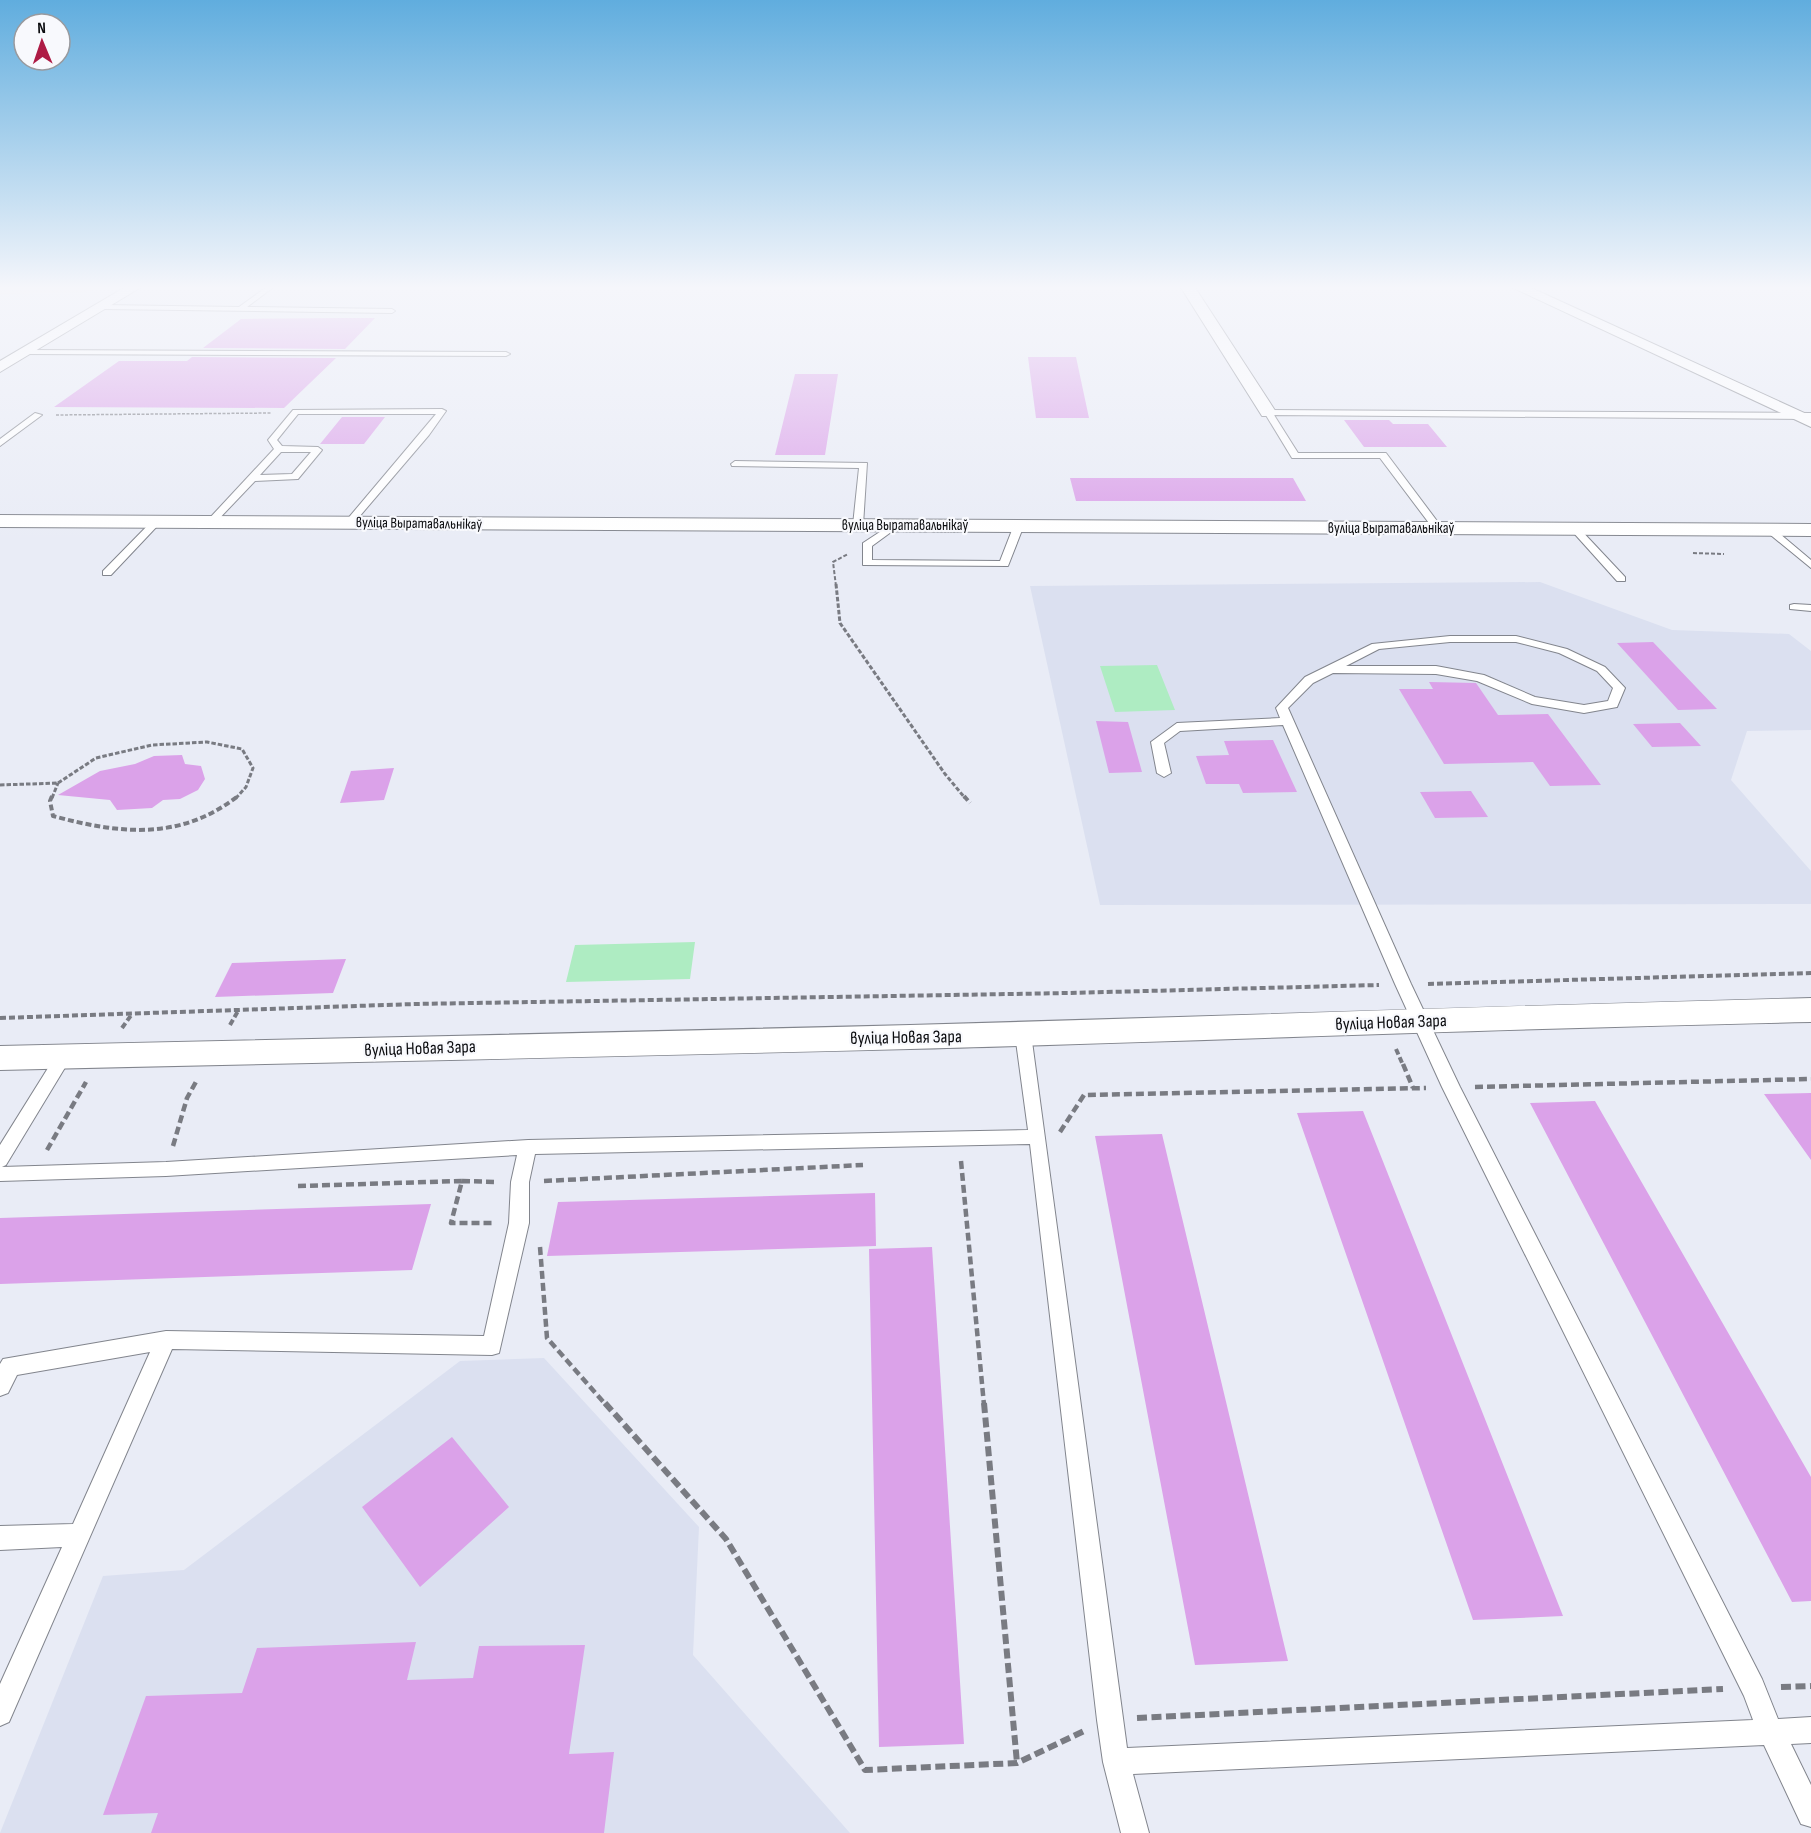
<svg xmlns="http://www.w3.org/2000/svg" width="1811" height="1833" font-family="'Sofia Sans Condensed',sans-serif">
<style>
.built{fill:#dbe0f0}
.industrial{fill:#f2decf}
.green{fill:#aeecc2}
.building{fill:#dba2e9}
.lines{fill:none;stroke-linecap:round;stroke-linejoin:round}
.service-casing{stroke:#82858d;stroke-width:2}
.minor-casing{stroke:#82858d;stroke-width:2}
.path-far5{stroke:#797b82;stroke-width:1.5;stroke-dasharray:3 1.5;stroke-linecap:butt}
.path-far4{stroke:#797b82;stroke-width:2;stroke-dasharray:4 2;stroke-linecap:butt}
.path-far3{stroke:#797b82;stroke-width:3;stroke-dasharray:4.5 2;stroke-linecap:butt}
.path-far2{stroke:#797b82;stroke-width:4;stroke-dasharray:6 3;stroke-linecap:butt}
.path-far1{stroke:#797b82;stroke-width:4.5;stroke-dasharray:8 4;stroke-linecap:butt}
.path{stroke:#797b82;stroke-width:6;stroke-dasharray:10 4.5;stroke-linecap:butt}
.service{fill:#fff;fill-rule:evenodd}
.minor{fill:#fff;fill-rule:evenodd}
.labels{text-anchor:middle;stroke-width:4.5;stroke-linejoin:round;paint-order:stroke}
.far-street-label{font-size:15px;fill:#0b0c0f;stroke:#f8f9fd}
.street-label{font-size:18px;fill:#0b0c0f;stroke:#f8f9fd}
</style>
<rect width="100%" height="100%" fill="#e9ecf6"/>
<!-- built -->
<path class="built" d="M1540,582L1672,630L1789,634L1811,651V730L1747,731L1731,780L1811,871V904L1100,905L1030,586Z
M544,1358L699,1527L693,1655L850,1833H0L103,1576L184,1570L460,1361Z"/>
<!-- industrial -->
<path class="industrial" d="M0,286H112L86,292L0,294Z"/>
<!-- green -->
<path class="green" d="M1157,665L1175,710L1115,712L1100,666Z
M695,942L690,979L566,982L575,945Z"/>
<!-- building -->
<path class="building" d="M342,318H375L345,349L203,348L241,319Z
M192,357L336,358L284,408L54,407L119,361H187Z
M1028,357H1076L1089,418H1036Z
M795,374H838L825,455H775Z
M342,417H385L364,444H320Z
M1344,420H1389L1393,424H1428L1447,447H1364Z
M1070,478H1293L1306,501H1076Z
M1653,642L1717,709L1678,710L1617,643Z
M1429,682L1476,683L1498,715L1548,714L1601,785L1550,786L1533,762L1444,764L1399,689H1433Z
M1096,721L1128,722L1142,772L1109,773Z
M1680,723L1701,746L1652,747L1633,724Z
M1273,740L1297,792L1243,793L1239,784H1206L1196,756L1229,755L1224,741Z
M182,755L185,764L201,766L205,779L198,790L180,799L163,800L152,808L117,810L110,800L58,795L100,771L135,764L154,756Z
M394,768L384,800L340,803L351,771Z
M1471,791L1488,817L1435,818L1420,792Z
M346,959L333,993L215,997L232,963Z
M1811,1093V1160L1764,1094Z
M1595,1101L1811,1477V1601L1792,1602L1530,1103Z
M1363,1111L1563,1616L1473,1620L1297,1113Z
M1162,1134L1288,1661L1195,1665L1095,1136Z
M875,1193L876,1246L547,1256L558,1202Z
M431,1204L412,1270L0,1284V1218Z
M932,1247L964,1744L879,1747L869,1249Z
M452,1437L509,1507L420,1587L362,1507Z
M416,1642L407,1680L473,1678L479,1646L585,1645L569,1754L614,1752L604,1833H151L158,1813L103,1815L146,1696L242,1693L257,1648Z"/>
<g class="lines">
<!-- service casing -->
<g class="service-casing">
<path id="service" d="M268,286H275L247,307L392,309L395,311L392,313L103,309L100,307L103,305L239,307Z
M26,350L506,352L510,354L506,356L23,354L22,352Z
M442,409L446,411L429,435L353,524L345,522L436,414H298L277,440L282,446L318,447L322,450L298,479L255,481L214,524L206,522L274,449L268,440L293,410ZM281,452H311L292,474L260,475Z
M1265,410L1811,413V419L1274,415L1298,453H1386L1443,529L1438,532L1435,531L1380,458H1292L1264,412Z
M35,413L42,415L0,446V439Z
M735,461L867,463L863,525L858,528L853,525L859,468L732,466L731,464Z
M154,519L162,521L111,575H103V571Z
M895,522L898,523V527L872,546V560L1000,561L1014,525L1019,522L1024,525L1008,566L863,565V543Z
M1572,527H1578L1625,577V581H1617L1572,531Z
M1767,528H1773L1811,560V568L1767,532Z
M1794,604L1811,605V611L1790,609V605Z
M1450,636H1516L1567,649L1605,667L1625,688L1617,707L1584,713L1532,704L1477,681L1436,674L1333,673L1313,683L1288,708L1411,984L1460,1087L1762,1679L1778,1719L1811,1717V1743L1791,1744L1811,1785V1827L1801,1824L1764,1745L1133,1774L1149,1833H1121L1103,1762L1097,1720L1030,1144L535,1154L529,1182V1223L499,1353L492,1355L172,1349L9,1722L0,1726V1684L62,1547L0,1550V1526L73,1524L150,1352L17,1375L8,1393L0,1396V1364L3,1359L166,1331L484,1336L509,1223L511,1182L517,1155L166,1176L0,1181V1145L58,1052L64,1050L70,1052L72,1056L6,1165L2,1167L166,1162L528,1140L1028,1130L1015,1034L1017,1030H1029L1031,1034L1127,1748L1753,1720L1744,1696L1442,1087L1395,984L1283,725L1180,731L1164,743L1171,773L1164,777L1157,773L1151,742L1177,723L1280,718L1276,708L1305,677L1372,644ZM1450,642H1516L1559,653L1597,671L1613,688L1608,701L1584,705L1535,697L1484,675L1436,666H1346L1379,649Z"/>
</g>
<!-- minor casing -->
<g class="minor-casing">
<path id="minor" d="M127,286H143L0,372V361Z
M1180,286H1194L1276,412L1274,416H1262Z
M1509,286H1527L1811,416V427Z
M0,515L1811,524V536L0,527Z
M1811,998V1022C1511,1028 1211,1041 910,1049C607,1057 303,1063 0,1070V1046C303,1039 607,1033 910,1025C1211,1017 1511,1005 1811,998Z"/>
</g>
<!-- path-far5 -->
<path class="path-far5" d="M56,415L271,413"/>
<!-- path-far4 -->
<path class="path-far4" d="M1693,553L1724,554
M836,586L833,562L848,554"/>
<!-- path-far3 -->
<path class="path-far3" d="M836,584L840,623L945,774L965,798
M58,783L96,758L152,745L207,742L242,749L253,768L246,787L236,798
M0,785L58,783
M52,798L58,783"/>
<!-- path-far2 -->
<path class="path-far2" d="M52,796L50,801L53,816C120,834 180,841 238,796
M964,796L970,803
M1428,984L1811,973
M0,1018L415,1004L1069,993L1379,985
M230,1025L238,1011
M122,1028L132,1014H130
M1396,1049L1403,1065"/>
<!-- path-far1 -->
<path class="path-far1" d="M1403,1064L1413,1088
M1475,1087L1811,1079
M1060,1132L1084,1095L1426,1088
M173,1146L187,1098L197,1080
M47,1150L86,1082
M961,1161L984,1405
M462,1181L498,1182
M544,1181L863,1165
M298,1186L462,1181L451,1223H494
M540,1247L547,1338L606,1405"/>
<!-- path -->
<path class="path" d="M605,1403L726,1539L865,1770L1017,1763L1084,1731
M984,1403L1017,1763
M1781,1687L1811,1686
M1137,1718L1723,1689"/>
<!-- service -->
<use href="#service" class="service"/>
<!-- minor -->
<use href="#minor" class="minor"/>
</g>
<!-- sky -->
<linearGradient id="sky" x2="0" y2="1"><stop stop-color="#60adde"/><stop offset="0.53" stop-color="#f5f6fb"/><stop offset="1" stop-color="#f5f6fb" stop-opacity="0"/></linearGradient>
<rect width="1811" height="543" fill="url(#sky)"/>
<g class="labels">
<!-- far-street labels -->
<g class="far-street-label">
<text transform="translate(419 523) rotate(1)" y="5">вуліца Выратавальнікаў</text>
<text x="905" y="530">вуліца Выратавальнікаў</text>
<text x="1391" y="533">вуліца Выратавальнікаў</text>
</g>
<!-- street labels -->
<g class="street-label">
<text transform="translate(1391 1022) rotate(-2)" y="6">вуліца Новая Зара</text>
<text transform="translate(906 1037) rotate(-1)" y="6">вуліца Новая Зара</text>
<text transform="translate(420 1048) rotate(-2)" y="6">вуліца Новая Зара</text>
</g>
</g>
<!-- north arrow -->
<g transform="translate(42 42) rotate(358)"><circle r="28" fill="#f8f9fd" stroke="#999a9e" stroke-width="1.5"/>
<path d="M0-4.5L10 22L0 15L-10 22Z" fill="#ae1b45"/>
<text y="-9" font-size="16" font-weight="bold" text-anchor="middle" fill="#0b0c0f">N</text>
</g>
</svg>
